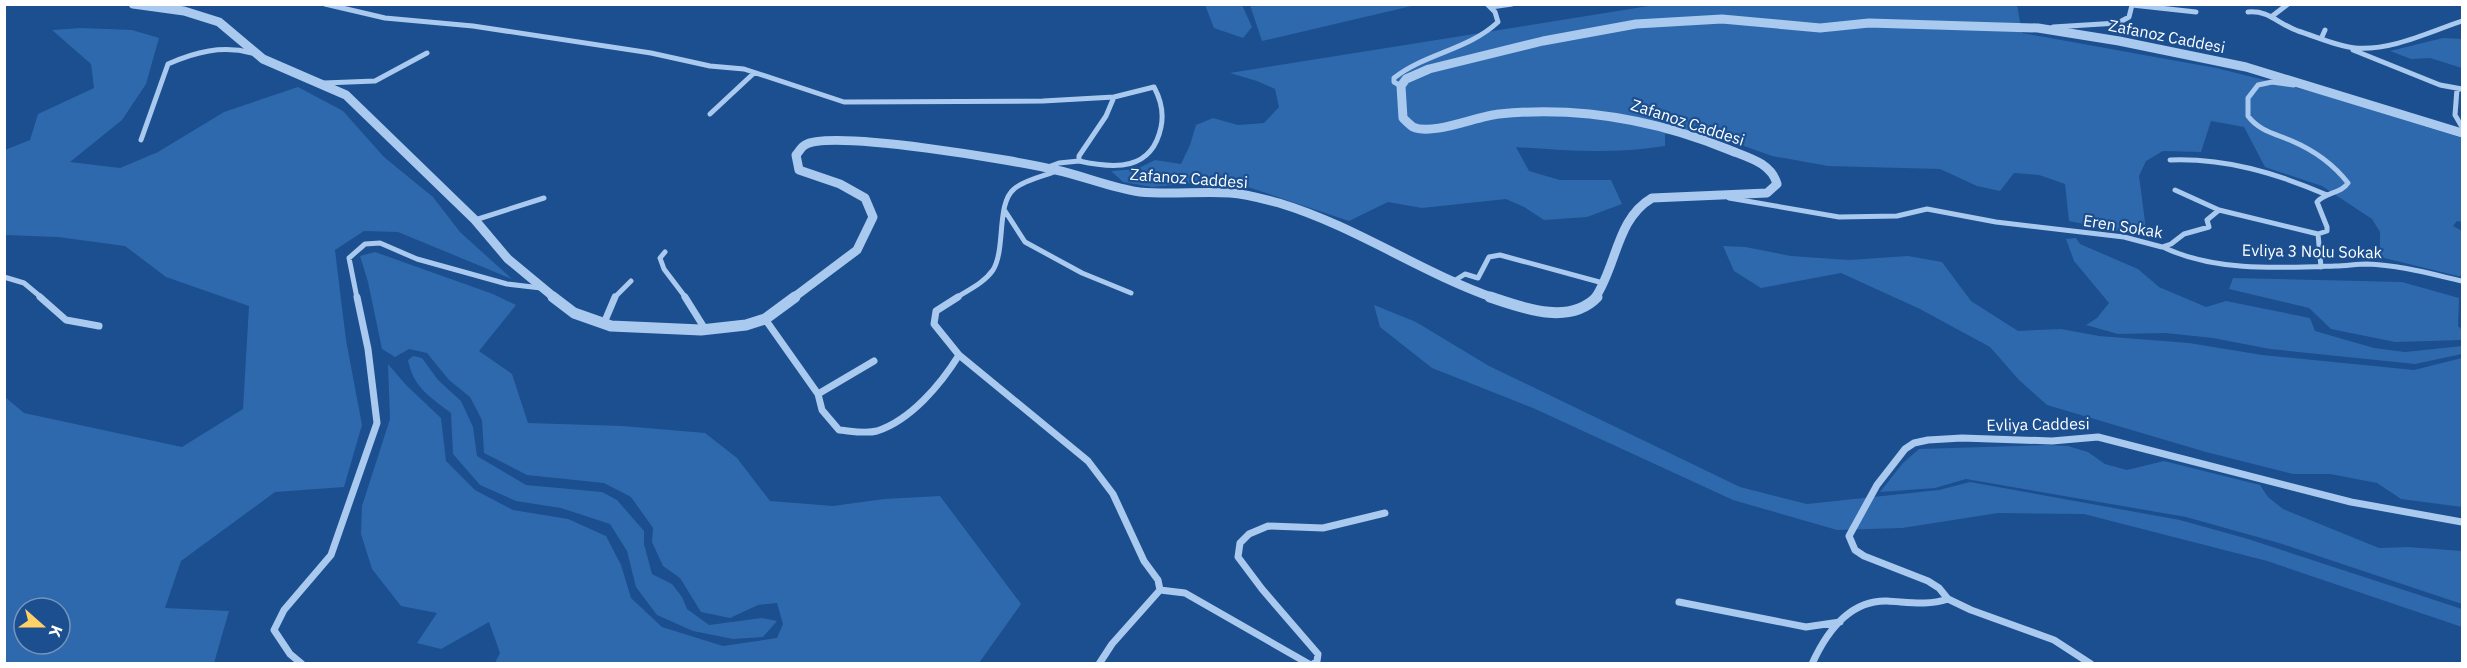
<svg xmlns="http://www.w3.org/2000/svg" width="2467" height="668" font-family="'IBM Plex Sans',sans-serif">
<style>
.green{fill:#2e69ad;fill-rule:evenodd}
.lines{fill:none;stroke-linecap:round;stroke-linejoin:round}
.minor-far1{stroke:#a9c9ee;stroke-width:5}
.minor{stroke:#a9c9ee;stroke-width:7}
.tertiary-far1{stroke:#a9c9ee;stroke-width:9}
.tertiary{stroke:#a9c9ee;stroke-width:11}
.labels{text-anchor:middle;stroke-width:4.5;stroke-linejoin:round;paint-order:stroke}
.street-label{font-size:16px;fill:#fff;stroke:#1b4f8f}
</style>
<rect width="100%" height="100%" fill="#1b4f8f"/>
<!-- green -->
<path class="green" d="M1205,5H1242L1252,27L1243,38L1214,28Z
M1250,5H1416L1262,41Z
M1655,5H2017L2022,33L2216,68L2317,93L2462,138V222L2457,221L2453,226L2462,231V277L2380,257V232L2372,219L2322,186L2265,167L2244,127L2211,121L2201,152L2163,151L2146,161L2139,176L2147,237L2069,221L2065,184L2039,175L2014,173L2000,191L1977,186L1940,169L1828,166L1772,156L1705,132L1665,134V146C1615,154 1567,151 1516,147L1529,171L1560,180H1611L1622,204L1587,217L1544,220L1524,207L1506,199L1422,208L1388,202L1349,221L1239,184L1193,183L1152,187L1123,182L1111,171L1137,169L1155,160L1181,164L1190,145L1196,125L1213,118L1238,125L1264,123L1279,107L1275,89L1257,81L1230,73Z
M81,28L132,30L159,38L146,84L122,120L70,162L120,168L158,152L224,112L298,87L343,111L384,157L433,197L460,232L512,279L398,232L364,231L335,250L346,340L362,425L344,487L275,492L181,561L165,608L229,611L214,663H5V397L24,413L182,447L243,409L249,306L166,277L125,246L58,237L5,235V150L30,140L38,114L94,88L91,64L52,30ZM24,608H60V644H24Z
M2443,38L2462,39V68L2430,58L2411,59L2390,51Z
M2076,238L2080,244L2138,269L2159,287L2206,307L2226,301L2310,318L2315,331L2374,348L2405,352L2462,346V354L2415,364L2270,349L2213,338L2165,333L2118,334L2086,325L2097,318L2109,303L2074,261L2066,239Z
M1723,246L1745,247L1791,256L1849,260L1908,256L1942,262L1971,301L2018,331L2061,329L2099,336L2189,343L2262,355L2414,370L2462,358V507L2401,499L2377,483L2330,474H2293L2206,452L2047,405L2019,380L1990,347L1920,309L1841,273L1761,288L1734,271Z
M375,252L493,294L516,305L479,351L512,374L528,423L623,426L705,433L737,458L770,501L833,506L884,499L940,496L1021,604L979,663H495L500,653L489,622L441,649L417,643L437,613L401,606L372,569L361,534L362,506L390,419L388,364L406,385L441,418L446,461L475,490L513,510L568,519L606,536L621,565L631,598L662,627L723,646L777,638L783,624L777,603L758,605L730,618L701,612L680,578L663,566L652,542L653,528L631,497L604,483L527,475L484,453L482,420L470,397L449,380L427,353L409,349L395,357L382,349L368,282L360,256Z
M2233,278L2402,282L2459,298L2458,326L2462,330V340L2395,342L2331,329L2309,308L2229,289Z
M1374,305L1416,322L1489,366L1740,487L1807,504L1939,490L1970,482L2180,520L2248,539L2462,609V627L2267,561L2084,514L1998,513L1902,528L1837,530L1733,500L1533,408L1432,368L1380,327Z
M413,356L422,358L438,380L461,401L473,427L477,456L526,485L602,492L617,500L644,531V544L652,574L672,584L682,597L687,609L709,625L762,618L777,621L763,637L733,639L693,631L657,615L636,587L627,551L610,524L561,508L516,501L480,485L453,454L451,413C430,397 413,387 408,360Z
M2046,445L2068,446L2088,452L2105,464L2127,470L2164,461L2260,485L2268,497L2283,509L2379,548L2408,547L2462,551V604L2279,543L2186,517L1966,479L1935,488L1880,492L1903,463L1919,449Z"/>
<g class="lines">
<!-- minor-far1 -->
<path class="minor-far1" d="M325,4L385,18L473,26L651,53L710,66L744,69L844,102L1043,101L1114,97
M1491,7L1512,4
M2248,12C2269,10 2278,24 2298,31C2317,37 2336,46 2355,48C2391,51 2429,32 2462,21
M2271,17L2288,4
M2053,27L2118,23L2129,17L2132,5L2196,12
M2321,39L2325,30
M2353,50L2440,85L2462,89
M324,83L375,81L427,53
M1401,86L1394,82V78C1426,53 1468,50 1498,22L1495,12L1487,4
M1154,87C1161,100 1164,113 1161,127C1152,171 1115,169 1079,161V156L1106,116L1114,97Z
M2457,89L2455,115L2462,127
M710,114L754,73
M141,140L168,64C195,52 222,45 252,53
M2170,160C2226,158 2276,173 2327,195
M1048,167L1059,163L1079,161
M2175,190L2219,210
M1729,198L1839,217L1897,216L1927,209L1996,222L2124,237L2162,247L2171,244L2184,234L2209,227L2207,220L2219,210L2318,234L2327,231V227L2317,202C2325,192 2341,194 2348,183C2334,165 2313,150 2292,141C2276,134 2259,131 2248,116V98L2258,85L2272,82L2294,85
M1005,211L1025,242L1082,273L1131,293
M475,220L544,198
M2318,234L2321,267
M2163,247C2214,272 2280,268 2335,266C2346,266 2356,264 2367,264C2399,265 2431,274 2462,281
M665,252L660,258L664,269L686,298
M4,277L24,283L42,298
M1454,281L1465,274L1478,278L1489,257L1500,255L1603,283
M357,298L349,258L365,244L380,243L417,259L507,284L541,288
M614,298L631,281
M956,298C968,290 984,283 993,270C1006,249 996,204 1014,189C1024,180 1044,176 1057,171"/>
<!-- minor -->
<path class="minor" d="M40,297L66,320L99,326
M685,297L705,329
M958,297L936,311L934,324L959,355
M765,319L818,394L822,410L839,430C851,431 865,434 877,431C911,420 941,384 959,355L1088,461L1113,494L1144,561L1158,580L1160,590L1112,644L1099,664
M604,323L615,297
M818,394L874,361
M1160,590L1185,593L1309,664
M1679,602L1806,627L1840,622
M302,664L290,654L274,630L284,610L331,555L377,423L368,349L357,297
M1313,664L1317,661L1318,654L1262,589L1238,557L1240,543L1249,534L1268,526L1323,528L1385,513
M1812,664C1826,633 1849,600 1887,601C1908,602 1927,606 1948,599
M2091,664L2054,640L1971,610L1948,599L1939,588L1928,581L1864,556L1855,550L1849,536L1877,485L1905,449L1914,443L1928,440L1962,438L2052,441L2098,437L2351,502L2462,522"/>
<!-- tertiary-far1 -->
<path class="tertiary-far1" d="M133,4L184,11L219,22L263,59L346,95L475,220L508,259L555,298
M793,298L857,250L873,217L865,198L840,184L799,170L796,155C799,152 801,147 805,145C831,129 1019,161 1056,170C1084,176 1111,188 1140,192C1170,195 1200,191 1230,193C1247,194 1263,199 1279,203C1355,226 1420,272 1494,298
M1595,298C1617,266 1616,219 1652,198L1767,193L1777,184C1771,162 1746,157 1727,149C1653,119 1578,106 1499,114C1477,116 1433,136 1413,127C1410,125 1406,121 1403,118L1401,86L1406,79L1429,69L1543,41L1636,24L1722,19L1820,28L1869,23L2038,28L2119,41L2246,67L2462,133"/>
<!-- tertiary -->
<path class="tertiary" d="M553,297L574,313L611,326L701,330L746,325L765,319L795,297
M1490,297C1523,308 1569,326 1597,297"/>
</g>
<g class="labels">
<!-- street labels -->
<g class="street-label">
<text transform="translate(2167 36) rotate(11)" y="6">Zafanoz Caddesi</text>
<text transform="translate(1688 122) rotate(18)" y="6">Zafanoz Caddesi</text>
<text transform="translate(1189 178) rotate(4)" y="6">Zafanoz Caddesi</text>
<text transform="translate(2123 226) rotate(9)" y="6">Eren Sokak</text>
<text transform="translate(2312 251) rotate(1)" y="6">Evliya 3 Nolu Sokak</text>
<text transform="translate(2038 424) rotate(-1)" y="6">Evliya Caddesi</text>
</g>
</g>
<!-- border -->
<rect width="2467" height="668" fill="none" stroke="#ffffff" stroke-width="12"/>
<!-- north arrow -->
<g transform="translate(42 626) rotate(111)"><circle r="28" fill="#1b4f8f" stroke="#7695bc" stroke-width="1.5"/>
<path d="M0-4.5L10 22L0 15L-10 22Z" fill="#ffd166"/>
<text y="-9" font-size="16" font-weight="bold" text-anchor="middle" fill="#ffffff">K</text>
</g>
</svg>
